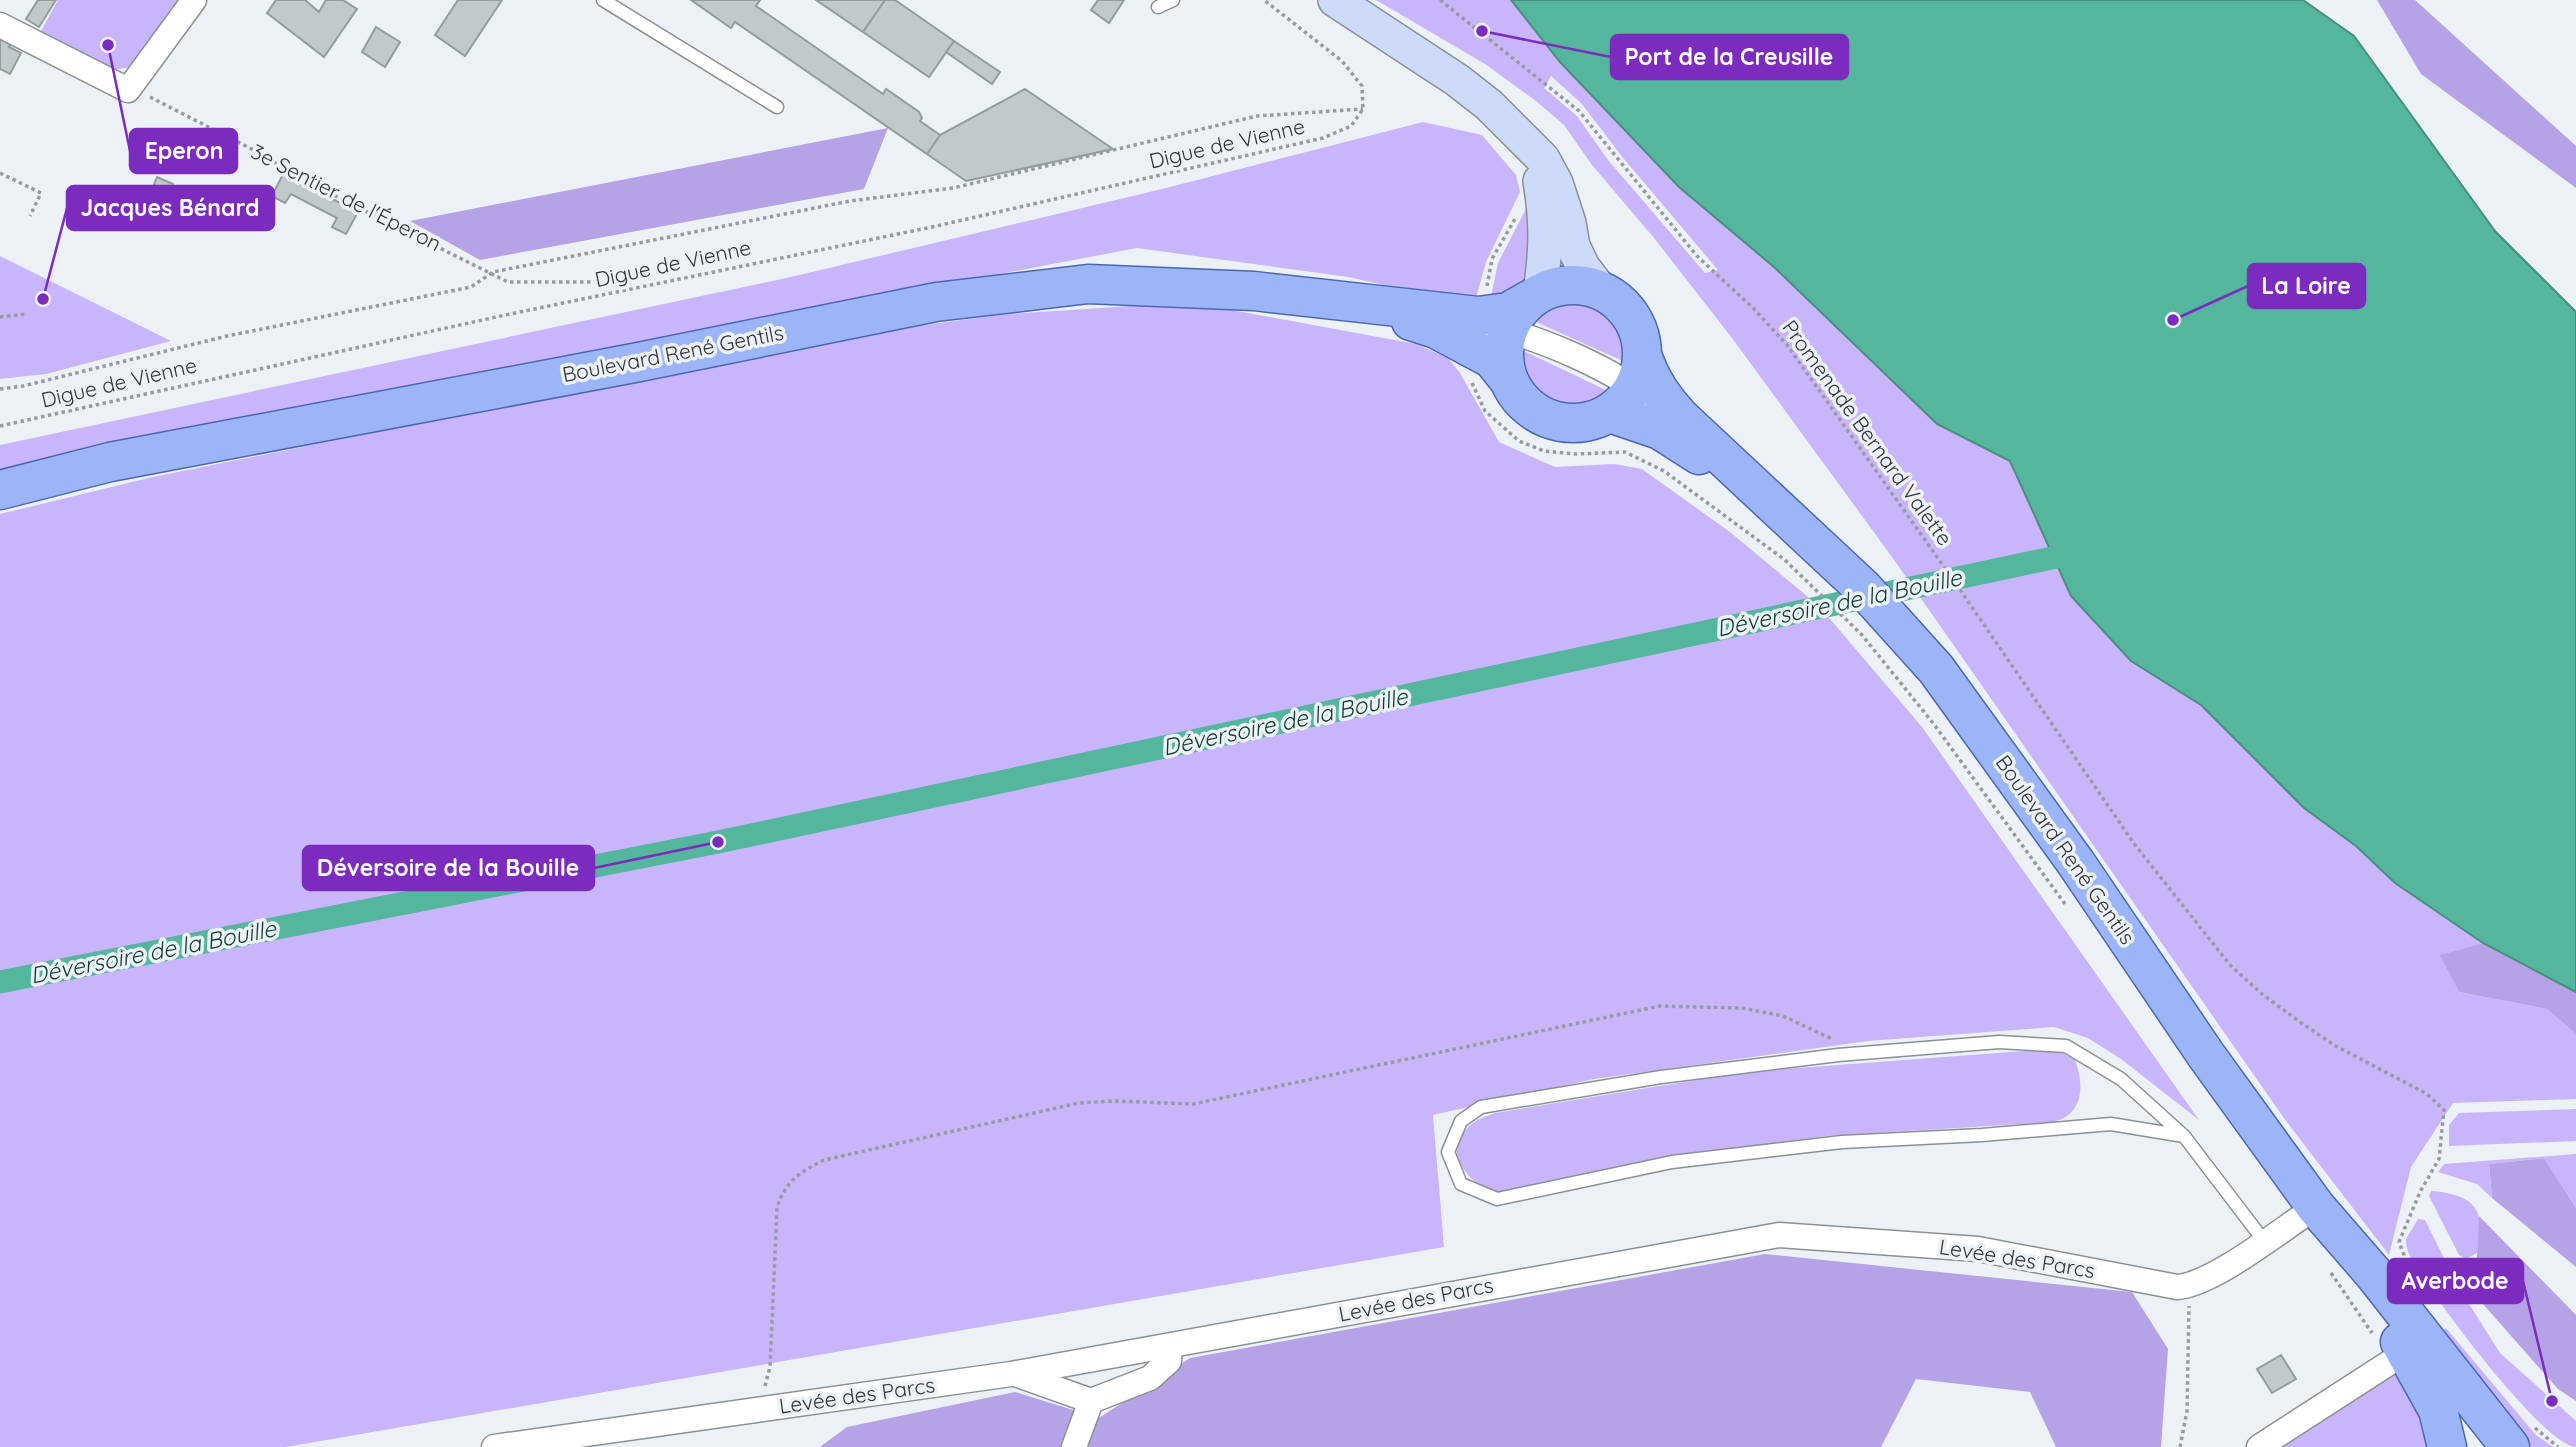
<svg xmlns="http://www.w3.org/2000/svg" width="2576" height="1447" font-family="Quicksand,sans-serif">
<style>
.green{fill:#c9b5fc;fill-rule:evenodd}
.forest{fill:#b5a2e7}
.water{fill:#54b69c;stroke:#4a8f7d;stroke-width:2}
.lines{fill:none;stroke-linecap:round;stroke-linejoin:round}
.canal{stroke:#54b69c;stroke-width:23}
.building{fill:#c2c9ca;stroke:#959c9c;stroke-width:2}
.lane-casing{stroke:#8b9093;stroke-width:15}
.street-casing{stroke:#8b9093;stroke-width:27}
.secondary-casing{stroke:#8b9093;stroke-width:36}
.primary-casing{stroke:#4c67af;stroke-width:41}
.path{stroke:#989b9e;stroke-width:3.5;stroke-dasharray:3.5 3.5;stroke-linecap:butt}
.lane{stroke:#fff;stroke-width:12}
.street{stroke:#fff;stroke-width:24}
.secondary{stroke:#cedafa;stroke-width:33}
.primary{stroke:#9cb5f6;stroke-width:38}
.labels{text-anchor:middle;stroke-width:7;stroke-linejoin:round;paint-order:stroke}
.street-label{font-size:21px;fill:#323436;stroke:#ecf1f5}
.water-label{font-size:23px;font-style:italic;fill:#103d32;stroke:#ecf1f5}
.leader{fill:none;stroke:#7b2cbf;stroke-width:2.5}
.callout-dot{fill:#7b2cbf;stroke:#ecf1f5;stroke-width:2.5}
.callout{fill:#7b2cbf;stroke:#7b2cbf;stroke-width:2.5}
.callout-label{font-size:23px;text-anchor:middle;font-weight:bold;fill:#fff}
</style>
<rect width="100%" height="100%" fill="#ecf1f5"/>
<!-- green -->
<path class="green" d="M58,0H185L131,67L113,70L40,33Z
M1376,0H1511L1560,62L1679,187L1774,267L1937,424L2010,461L2071,596L2131,661L2201,705L2304,808L2356,846L2395,883L2483,943L2441,955L2459,992L2547,1009L2576,1034V1099L2453,1103L2411,1167L2389,1255L2286,1121L1892,557L1732,338L1654,238L1592,165L1564,125L1536,101L1485,64ZM1551,76L1581,103L1624,159L1718,270L1705,273L1608,160L1577,116L1544,88Z
M1423,122L1482,135L1516,175L1520,192L1486,262L1474,305L1348,277L1137,248L463,376L0,472V445L791,277L1162,189Z
M1532,197L1531,280L1489,306L1498,263Z
M0,256L171,341L46,374L0,379Z
M1568,303C1575,304 1584,303 1591,305C1616,312 1624,339 1625,362L1534,321L1548,308Z
M1131,306L1221,308L1416,344L1448,358L1460,373L1499,442L1555,467L1614,464L1642,469L1730,532L1819,606L1922,727L2199,1120L2121,1059L2088,1038L2054,1027L1868,1041L1594,1079L1433,1115L1444,1247L286,1447H0V514L153,477L880,331L1007,314Z
M1522,350L1610,392C1583,414 1535,409 1522,372C1520,366 1522,357 1522,350Z
M2039,1050L2062,1053L2075,1060C2085,1086 2083,1115 2053,1122L1826,1136L1700,1153L1497,1192C1473,1184 1467,1177 1456,1155C1463,1128 1468,1122 1495,1113L1745,1072Z
M2576,1109V1141L2449,1146V1125L2459,1113Z
M2576,1154V1208L2544,1158L2489,1164L2492,1198L2477,1184L2438,1172L2444,1164Z
M2431,1191C2449,1192 2475,1197 2479,1217C2481,1228 2478,1242 2477,1253L2466,1259L2459,1255L2429,1196Z
M2418,1219L2425,1220L2459,1288L2500,1353L2576,1421V1447C2544,1447 2425,1288 2409,1254C2407,1250 2406,1244 2406,1239Z
M2446,1328L2536,1435L2553,1447H2533L2525,1443L2505,1407L2478,1375L2434,1338Z
M2394,1371L2421,1403L2436,1447H2277Z"/>
<!-- forest -->
<path class="forest" d="M2377,0H2415L2576,146V188L2421,74Z
M888,128L864,189L480,260L410,221Z
M2483,943L2576,992V1034L2547,1009L2459,992L2440,955Z
M2544,1158L2576,1208V1267L2492,1198L2489,1164Z
M2479,1216L2576,1315V1401L2558,1389L2475,1295Z
M1765,1254L2132,1292L2168,1349L2161,1447H2056L2030,1392L1916,1379L1881,1447H820L847,1427L1015,1392L1099,1418L1190,1358Z"/>
<!-- water -->
<path class="water" d="M1511,0H2303L2354,36L2495,231L2576,312V992L2483,943L2395,883L2356,846L2304,808L2201,705L2131,661L2071,596L2010,461L1937,424L1774,267L1679,187L1560,62Z"/>
<g class="lines">
<!-- canal -->
<path class="canal" d="M0,982L718,842L2085,551"/>
</g>
<!-- building -->
<path class="building" d="M38,0H56L39,27L26,19Z
M276,0H305L319,12L326,0H343L357,9L324,57L267,13Z
M458,0H502L465,56L435,35Z
M691,0H760L756,6L883,94L886,89L919,112L922,118L920,121L940,135L927,154L735,22L731,28Z
M816,0H885L863,32Z
M885,0H895L954,41L929,77L863,32Z
M1098,0H1124L1109,23L1091,10Z
M376,27L400,42L385,67L362,52Z
M0,35L12,40L9,47L21,53L10,74L0,69Z
M954,41L1000,72L992,84L946,52Z
M1025,89L1113,149L966,181L927,154L940,135Z
M283,174L358,212L346,234L332,227L337,218L291,194L285,203L272,196Z
M157,177L173,184L168,195L153,187Z
M2281,1355L2296,1379L2272,1393L2257,1369Z
M2550,1394L2559,1403L2554,1408L2545,1399Z"/>
<g class="lines">
<!-- lane casing -->
<g class="lane-casing">
<path id="lane" d="M603,0L777,107
M1158,7L1173,0
M2184,1136L2111,1124L1982,1135L1842,1142L1672,1162L1497,1199L1461,1184L1448,1152L1461,1121L1481,1107L1661,1077L1838,1055L1999,1042L2066,1046L2121,1079L2184,1136L2264,1241"/>
</g>
<!-- street casing -->
<g class="street-casing">
<path id="street" d="M0,25L128,90L194,0
M1477,324C1535,334 1618,370 1662,409
M1018,1375L1091,1401
M494,1447L1011,1374L1779,1235L1978,1249L2177,1287C2213,1285 2283,1228 2316,1207
M1074,1447L1091,1401L1150,1378L1169,1361L1170,1346
M2259,1447L2406,1352"/>
</g>
<!-- secondary casing -->
<g class="secondary-casing">
<path id="secondary" d="M1335,0L1457,80L1489,105L1543,159L1556,183L1569,223L1573,246L1583,267L1602,292
M1540,181C1547,223 1546,251 1540,293"/>
</g>
<!-- primary casing -->
<g class="primary-casing">
<path id="primary" d="M1504 354a69 69 0 1 1 138 0a69 69 0 1 1-138 0Z
M1411,321L1436,329L1492,359L1508,379
M1642,355C1651,381 1663,399 1682,419L1863,588L1936,669L2076,863L2206,1055L2316,1207L2374,1274L2510,1447
M1610,413L1660,430L1699,455
M0,490L110,462L639,362L936,302L1088,284L1254,291L1478,316L1508,312L1529,300
M2400,1342L2438,1410L2447,1447"/>
</g>
<!-- path -->
<path class="path" d="M1440,0L1579,111L1697,256L1754,309L1787,345L1954,581L2135,845L2230,965L2262,994L2300,1022L2334,1045L2427,1094L2444,1110L2439,1159L2420,1192L2399,1242L2408,1265
M150,97L273,160L279,168L508,282H601L627,288
M0,173L41,193L30,216
M1487,286L1492,259L1516,217
M0,317L27,314
M1472,383L1485,411L1519,441L1544,451L1576,454L1625,452L1664,471L1785,560L1862,635L1933,723L2065,904
M0,389L23,386L227,336L471,287L493,272L850,201L953,188L1257,116L1363,109
M0,426L510,314L932,227L1323,138L1351,126L1363,109L1362,86L1342,61L1264,0
M2331,1273L2372,1333
M765,1386L770,1367L777,1208C785,1181 800,1172 824,1160L1079,1103L1114,1101L1193,1104L1660,1006L1742,1008L1783,1016L1832,1039
M2535,1428L2558,1447
M2180,1447L2187,1411L2189,1306"/>
<!-- lane -->
<use href="#lane" class="lane"/>
<!-- street -->
<use href="#street" class="street"/>
<!-- secondary -->
<use href="#secondary" class="secondary"/>
<!-- primary -->
<use href="#primary" class="primary"/>
</g>
<g class="labels">
<!-- street labels -->
<g class="street-label">
<text transform="translate(1227 144) rotate(-13)" y="7">Digue de Vienne</text>
<text transform="translate(346 198) rotate(27)" y="7">3e Sentier de l'Éperon</text>
<text transform="translate(673 264) rotate(-12)" y="7">Digue de Vienne</text>
<text transform="translate(673 354) rotate(-11)" y="7">Boulevard René Gentils</text>
<text transform="translate(119 383) rotate(-13)" y="7">Digue de Vienne</text>
<text transform="translate(1867 433) rotate(54)" y="7">Promenade Bernard Valette</text>
<text transform="translate(2065 850) rotate(55)" y="7">Boulevard René Gentils</text>
<text transform="translate(2017 1259) rotate(9)" y="7">Levée des Parcs</text>
<text transform="translate(1416 1300) rotate(-11)" y="7">Levée des Parcs</text>
<text transform="translate(857 1396) rotate(-8)" y="7">Levée des Parcs</text>
</g>
<!-- water labels -->
<g class="water-label">
<text transform="translate(1839 603) rotate(-12)" y="8">Déversoire de la Bouille</text>
<text transform="translate(1285 722) rotate(-12)" y="8">Déversoire de la Bouille</text>
<text transform="translate(153 952) rotate(-11)" y="8">Déversoire de la Bouille</text>
</g>
</g>
<!-- callouts -->
<path class="leader" d="M1482 31L1611 57M108 45L130 151M43 299L67 208M2173 320L2248 286M718 842L594 868M2552 1401L2523 1281"/>
<g class="callout-dot">
<circle cx="1482" cy="31" r="7"/>
<circle cx="108" cy="45" r="7"/>
<circle cx="43" cy="299" r="7"/>
<circle cx="2173" cy="320" r="7"/>
<circle cx="718" cy="842" r="7"/>
<circle cx="2552" cy="1401" r="7"/>
</g>
<g class="callout">
<rect x="1611" y="35" width="237" height="44" rx="7"/>
<rect x="130" y="129" width="107" height="44" rx="7"/>
<rect x="67" y="186" width="207" height="44" rx="7"/>
<rect x="2248" y="264" width="117" height="44" rx="7"/>
<rect x="303" y="846" width="291" height="44" rx="7"/>
<rect x="2388" y="1259" width="135" height="44" rx="7"/>
</g>
<g class="callout-label">
<text x="1729" y="65">Port de la Creusille</text>
<text x="184" y="159">Eperon</text>
<text x="170" y="216">Jacques Bénard</text>
<text x="2306" y="294">La Loire</text>
<text x="448" y="876">Déversoire de la Bouille</text>
<text x="2455" y="1289">Averbode</text>
</g>
</svg>
